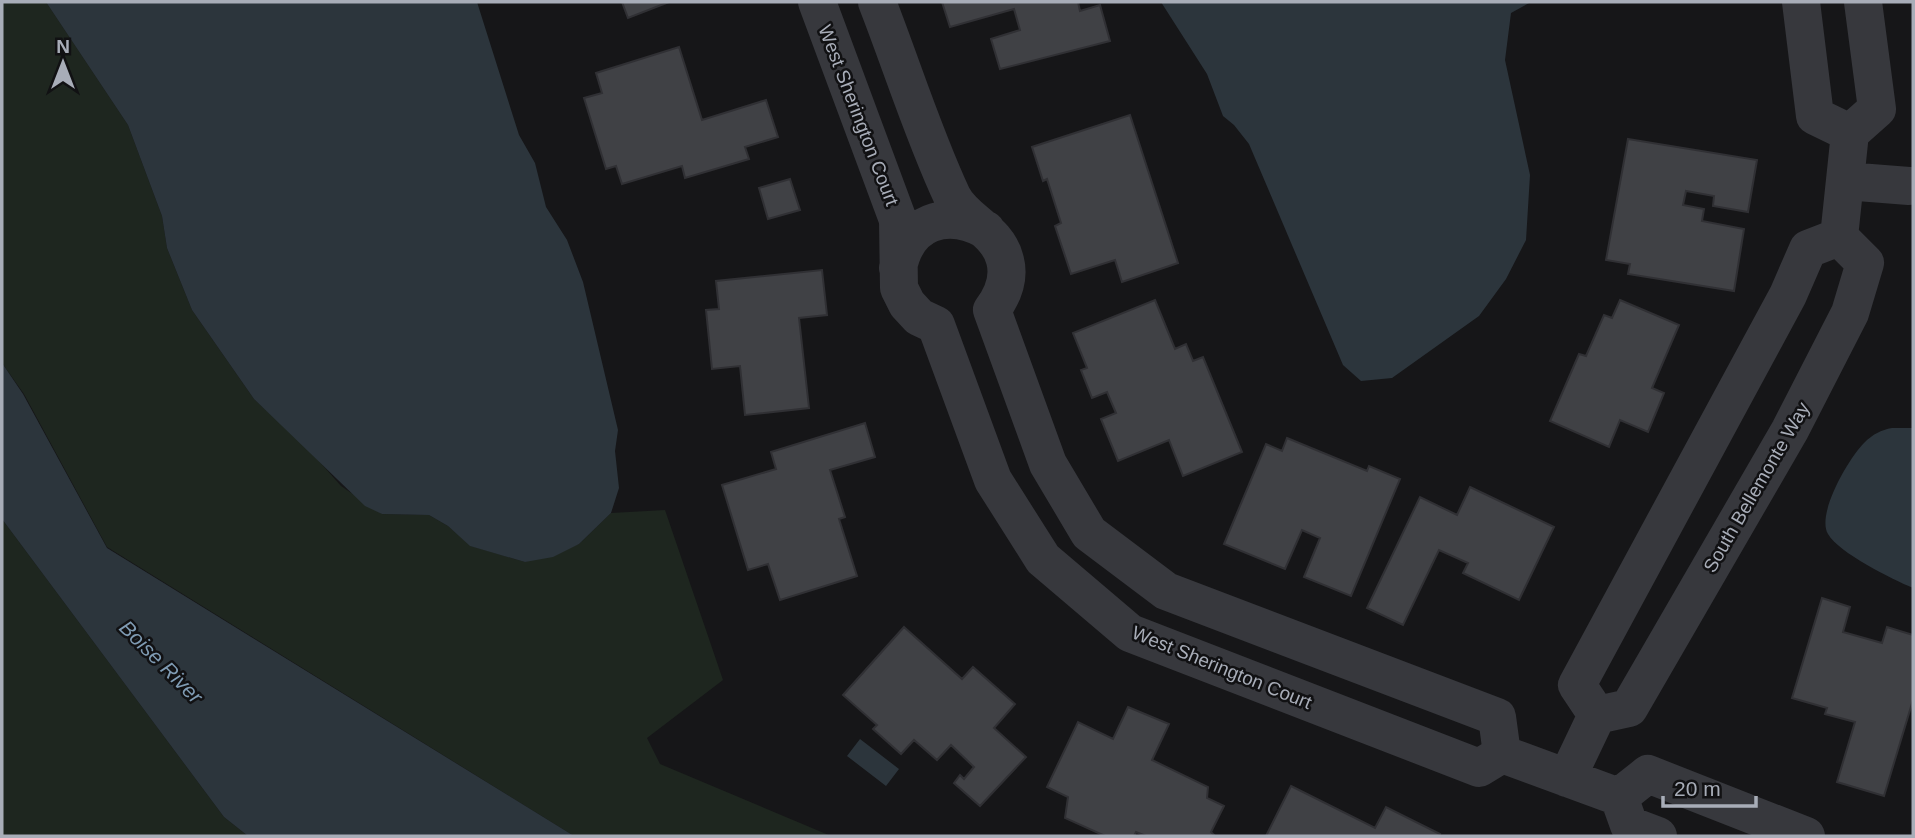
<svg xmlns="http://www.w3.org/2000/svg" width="1915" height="838" font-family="Helvetica,sans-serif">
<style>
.green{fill:#1e261f}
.water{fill:#2c353c}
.building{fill:#404145;stroke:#303034;stroke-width:2}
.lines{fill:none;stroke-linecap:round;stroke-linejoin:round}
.minor{stroke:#37383d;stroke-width:38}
.labels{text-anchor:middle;stroke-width:5;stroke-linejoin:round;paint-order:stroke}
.street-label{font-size:19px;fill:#a8adb8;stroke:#111113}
.water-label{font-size:21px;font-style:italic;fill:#7f9bb3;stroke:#111113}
</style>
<rect width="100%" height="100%" fill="#161618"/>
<!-- green -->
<path class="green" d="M2,2H46L128,125L162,216L167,248L192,310L254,399L310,451L341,486L382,514L429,515L448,526L471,546L525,562L579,544L611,513L665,510L723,680L647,738L660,764L831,836H574L107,547L24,394L2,363Z
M2,519L224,817L248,836H2Z"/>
<!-- water -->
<path class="water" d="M46,2H477L519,135L535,163L546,207L567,240L583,282L618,430L615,451L619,488L611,513L579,544L553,557L525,562L470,546L448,526L429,515L382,514L365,506L254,399L192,310L167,248L162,216L128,125Z
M1161,2H1531L1511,13L1505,60L1530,175L1526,240L1506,279L1479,316L1392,378L1361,381L1343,365L1249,144L1234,125L1223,116L1207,74Z
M2,363L23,394L107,548L574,836H248L224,817L2,519Z
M1892,428H1913V588C1892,579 1839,553 1828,534C1816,514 1849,458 1864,443C1873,434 1881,430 1892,428Z
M860,739L899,769L886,786L847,756Z"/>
<!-- building -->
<path class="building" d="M622,2H669L628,18Z
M942,2H1078L1080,11L1100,5L1110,41L1000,69L991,39L1020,30L1014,9L950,27Z
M679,47L702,120L766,100L778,137L745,147L749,159L685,178L682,166L622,184L616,166L606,169L584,98L602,93L596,73Z
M1130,115L1178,263L1122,282L1115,260L1071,274L1055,226L1061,223L1047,179L1043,181L1032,147Z
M1628,139L1757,160L1748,212L1713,206L1714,196L1686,191L1683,205L1704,209L1702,221L1744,229L1734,291L1628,274L1630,264L1606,260Z
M790,179L800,210L768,219L759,188Z
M822,270L827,315L799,318L809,408L745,415L740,366L712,369L706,310L719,309L716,281Z
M1155,300L1175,349L1186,344L1193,361L1203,357L1242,452L1183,476L1169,440L1118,461L1101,419L1116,413L1107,392L1092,398L1081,370L1087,368L1073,333Z
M1620,300L1679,325L1652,388L1664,393L1648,432L1620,420L1609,447L1550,421L1579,354L1586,356L1604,315L1612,318Z
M865,423L875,457L830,470L845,517L839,519L857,576L780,600L768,564L748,570L722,485L776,469L771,452Z
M1287,438L1367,471L1369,466L1400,479L1351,596L1304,577L1320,538L1302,530L1285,569L1224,544L1266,444L1282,451Z
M1470,487L1554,527L1519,600L1463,573L1468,563L1439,550L1403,625L1367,608L1420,497L1457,515Z
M1822,598L1850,607L1843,632L1882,643L1887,627L1913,635V700L1884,796L1837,782L1855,722L1825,714L1827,708L1792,698Z
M904,627L962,679L973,667L1015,704L994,728L1026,757L980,806L954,783L960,775L964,779L974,767L951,745L937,760L914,740L901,754L873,729L877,725L843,695Z
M1128,707L1169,724L1152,760L1208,787L1207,798L1224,806L1211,832L1215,836H1146L1136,832L1134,836H1105L1065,818L1068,797L1047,787L1078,722L1113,739Z
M1291,786L1375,828L1386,807L1440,834L1439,836H1266Z"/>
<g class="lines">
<!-- minor -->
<path class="minor" d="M817,2L898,220L899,288L907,304L919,317L936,325L993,480L1043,559L1130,633L1479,768L1502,754L1497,717L1166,591L1089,533L1048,464L992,310C1003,295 1010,279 1005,260C998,230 964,221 952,196C923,134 902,66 877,2
M1801,2L1815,116L1850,133
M1845,181L1909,186
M1839,237L1850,133L1877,109L1863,2
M898,268C907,222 946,208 986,230
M1597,715L1629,708L1790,430L1850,313L1865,263L1839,237
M1597,715L1577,685L1788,295L1808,249L1839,237
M1502,754L1619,797
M1567,778L1597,715
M1619,797L1648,774L1806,836
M1619,797L1629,825L1658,836"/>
</g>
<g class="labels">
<!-- street labels -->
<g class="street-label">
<text transform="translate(859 115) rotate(69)" y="7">West Sherington Court</text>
<text transform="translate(1756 487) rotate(-60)" y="7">South Bellemonte Way</text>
<text transform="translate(1222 667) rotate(22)" y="7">West Sherington Court</text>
</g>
<!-- water labels -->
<g class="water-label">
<text transform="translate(161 662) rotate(45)" y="7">Boise River</text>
</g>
</g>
<!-- border -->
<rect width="1915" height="838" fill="none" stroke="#a8adb8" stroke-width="7"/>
<!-- north arrow -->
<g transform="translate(63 63)" stroke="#111113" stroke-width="5" paint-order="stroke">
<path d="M0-5L12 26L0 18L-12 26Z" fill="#a8adb8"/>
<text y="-10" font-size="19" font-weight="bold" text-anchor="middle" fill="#a8adb8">N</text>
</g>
<!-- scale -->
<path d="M1663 796v10h93v-10" fill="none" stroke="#a8adb8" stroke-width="3.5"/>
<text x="1674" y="796" font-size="21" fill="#a8adb8" stroke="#111113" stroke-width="5" paint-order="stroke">20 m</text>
</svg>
